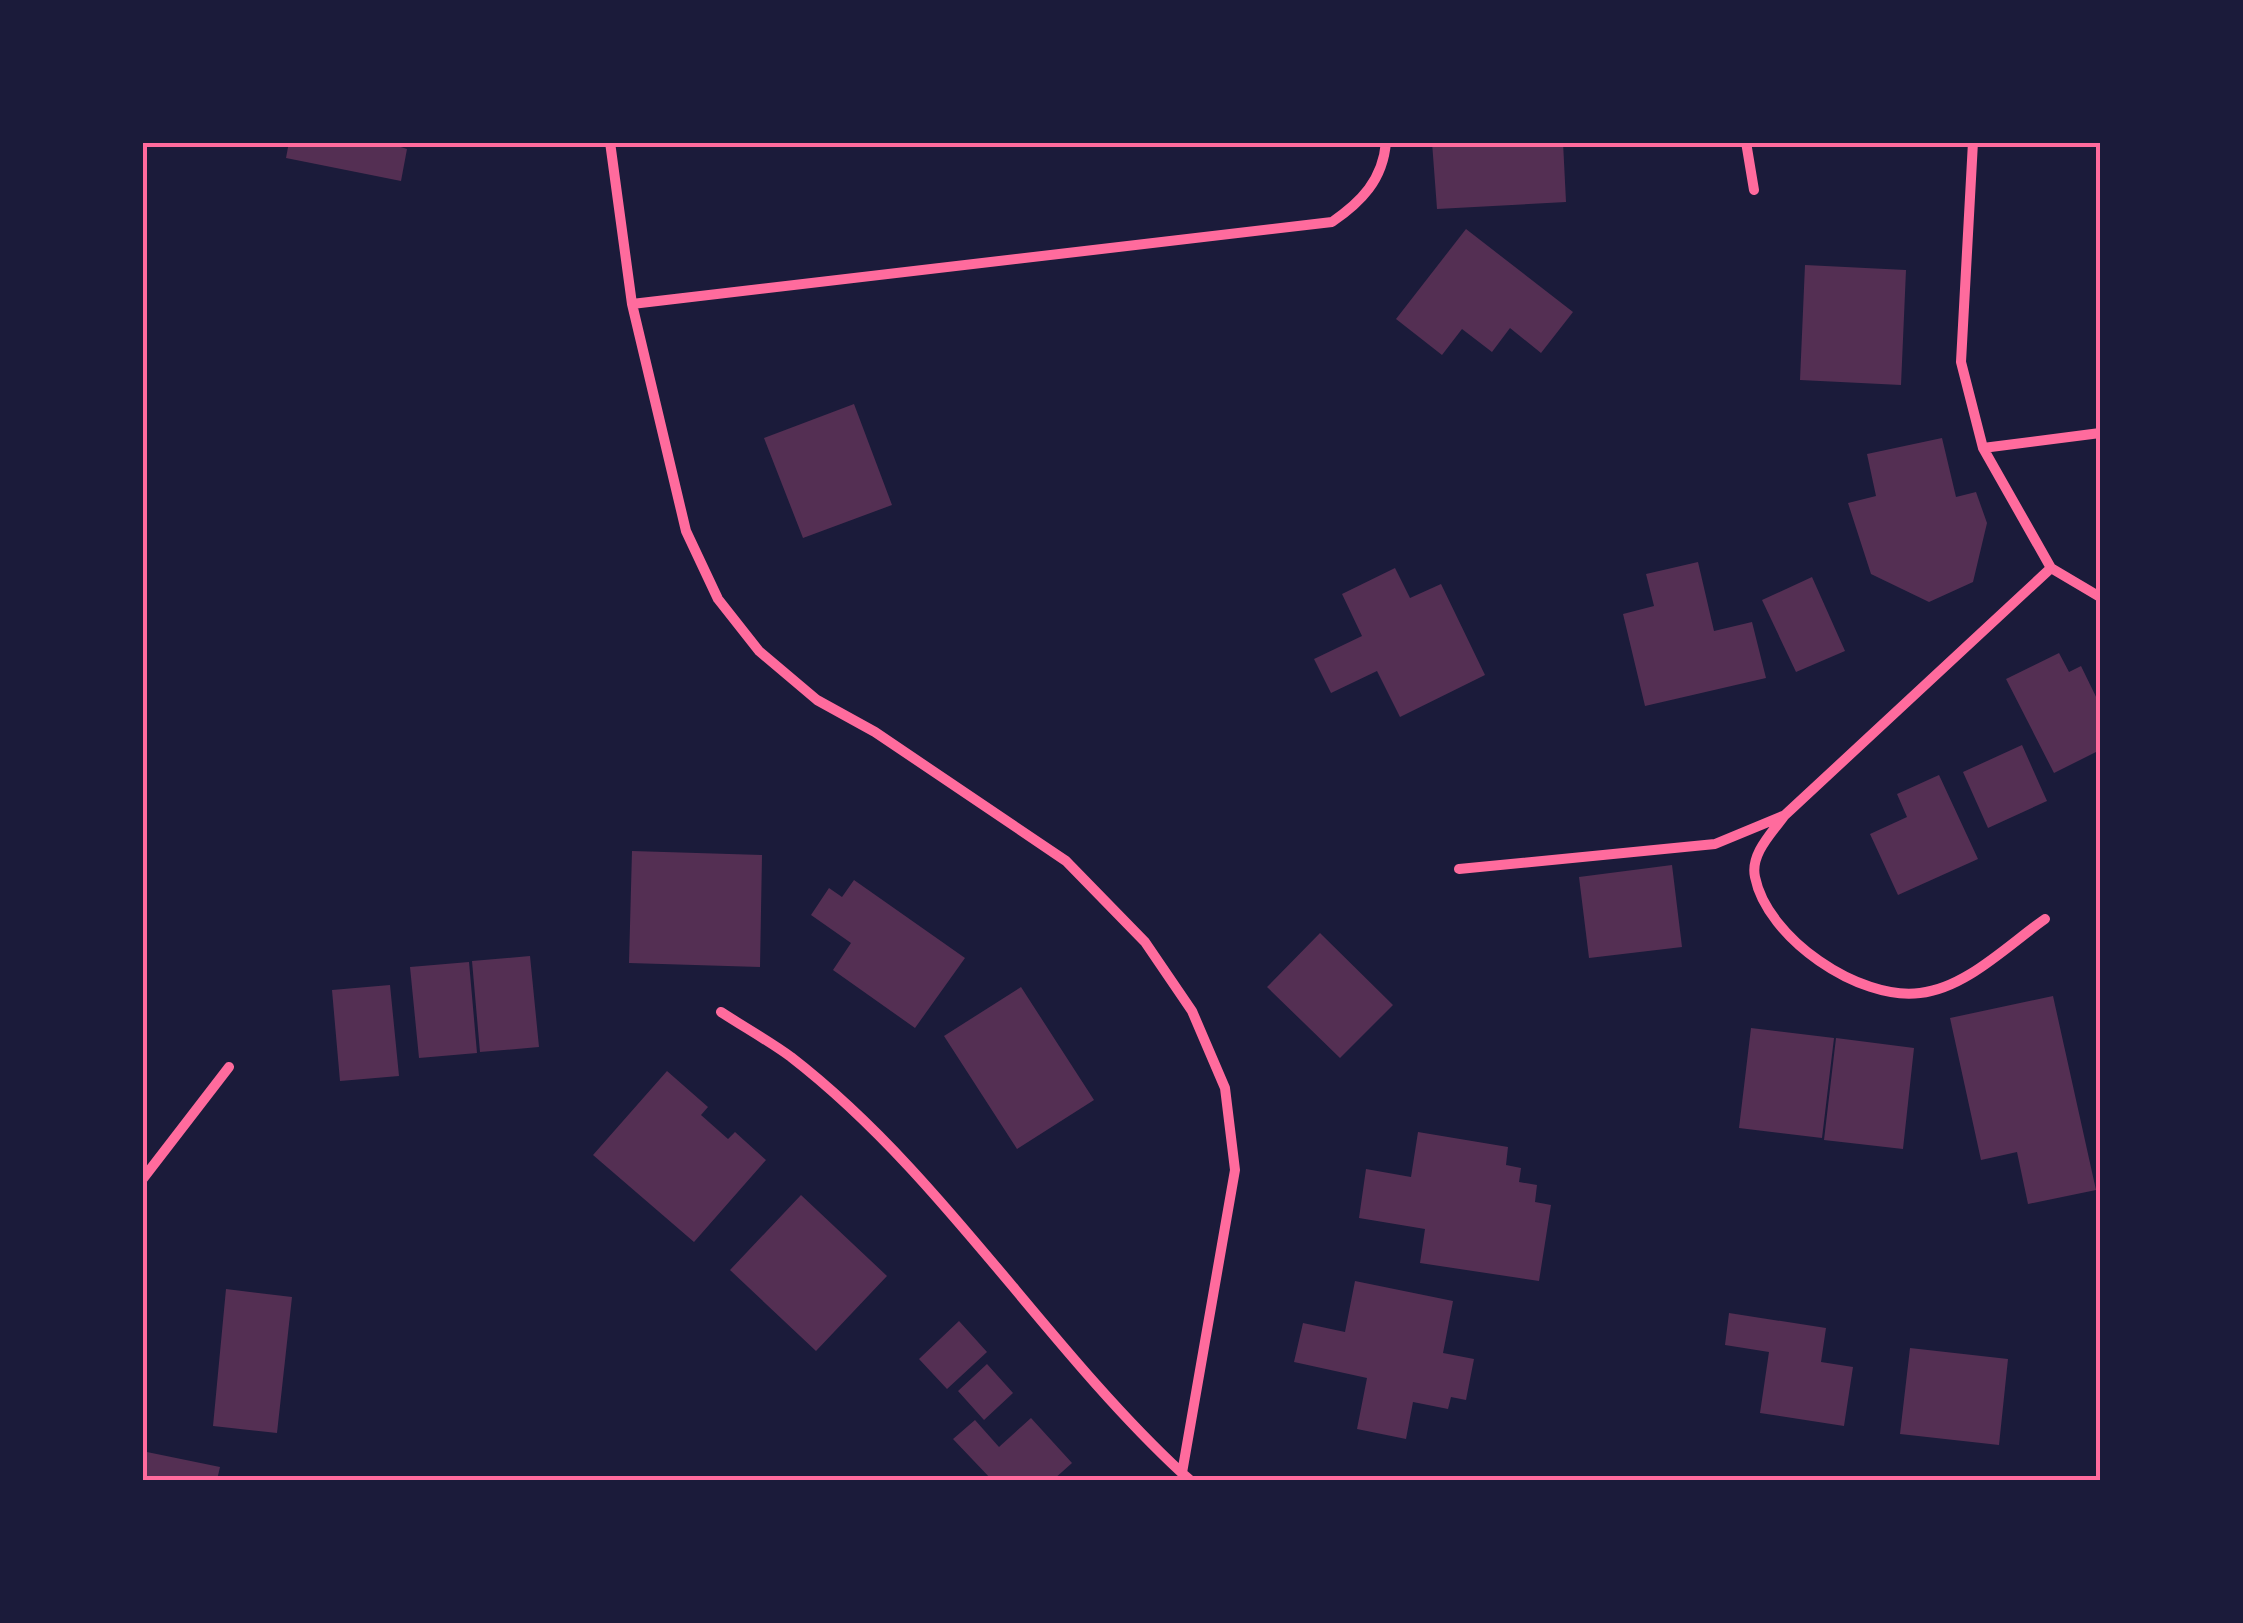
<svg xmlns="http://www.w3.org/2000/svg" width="2243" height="1623" font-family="'Fira Sans',sans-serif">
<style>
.building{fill:#542f53}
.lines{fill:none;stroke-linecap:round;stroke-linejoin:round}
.minor{stroke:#ff6b9d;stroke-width:10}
.neatline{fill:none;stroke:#ff6b9d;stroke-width:4}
</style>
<rect width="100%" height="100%" fill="#1b1b3a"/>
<!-- building -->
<path class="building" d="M289,142H385L407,149L401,181L286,158Z
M1432,142H1563L1566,202L1437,209Z
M1466,229L1573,312L1541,353L1510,328L1492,352L1462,329L1442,355L1396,319Z
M1805,265L1906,270L1901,385L1800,380Z
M854,404L892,505L803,538L764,438Z
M1942,438L1956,497L1976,492L1987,523L1973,582L1929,602L1871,574L1848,503L1876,496L1867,454Z
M1698,562L1714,631L1752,622L1766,678L1645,706L1623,614L1654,606L1646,574Z
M1395,568L1410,598L1441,584L1485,675L1400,717L1377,671L1331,693L1314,659L1362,636L1342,594Z
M1812,577L1845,651L1796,672L1762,600Z
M2059,653L2069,672L2081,666L2100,705V750L2054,773L2006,679Z
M2022,745L2047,801L1988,828L1963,772Z
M1939,775L1978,859L1898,895L1870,834L1907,817L1897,794Z
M632,851L762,855L760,967L629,963Z
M1672,865L1682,947L1589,958L1579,877Z
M854,880L965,958L915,1028L833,970L851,943L811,915L829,888L842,897Z
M1320,933L1393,1005L1340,1058L1267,987Z
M530,956L539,1047L480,1052L472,961Z
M469,962L477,1053L419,1058L410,967Z
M390,985L399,1076L340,1081L332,990Z
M1021,987L1094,1100L1017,1149L944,1036Z
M2053,996L2096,1190L2028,1204L2017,1152L1981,1160L1950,1018Z
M1751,1028L1834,1038L1822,1138L1739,1128Z
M1836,1038L1914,1048L1903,1149L1824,1140Z
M667,1071L708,1107L701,1115L728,1139L735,1132L766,1160L694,1242L593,1155Z
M1418,1132L1508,1147L1506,1165L1521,1168L1519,1182L1537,1185L1535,1202L1551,1205L1539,1281L1420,1263L1425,1229L1359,1218L1366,1169L1411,1177Z
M801,1195L887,1276L816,1351L730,1270Z
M1355,1281L1453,1301L1443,1353L1474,1359L1466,1400L1451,1397L1448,1409L1413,1402L1406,1439L1357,1429L1367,1378L1294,1362L1303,1323L1345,1332Z
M226,1289L292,1297L277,1433L213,1426Z
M1729,1313L1826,1328L1821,1362L1853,1367L1844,1426L1760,1413L1769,1352L1725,1345Z
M959,1321L987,1352L947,1389L919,1359Z
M1910,1348L2008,1359L1999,1445L1900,1434Z
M987,1364L1013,1393L984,1420L958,1391Z
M1031,1418L1072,1463L1053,1480H992L953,1439L975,1420L999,1447Z
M142,1451L220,1467L217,1480H142Z"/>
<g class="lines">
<!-- minor -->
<path class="minor" d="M610,142L632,304L686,531L718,599L759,651L817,700L875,732L1066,861L1145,942L1192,1011L1225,1088L1235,1170L1182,1473L1190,1480
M1746,142L1754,190
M1973,142L1961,362L1983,448
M632,304L1332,222C1361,202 1383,180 1386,142
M2100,433L1983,448L2051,568L2100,597
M1784,816C1772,833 1750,854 1755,877C1767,938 1859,1001 1920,993C1966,988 2008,945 2045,919
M1459,869L1715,844L1785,815L2051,568
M721,1012C744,1027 769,1041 791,1057C941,1173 1044,1345 1182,1473
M142,1180L229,1067"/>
</g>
<!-- border -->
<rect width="2243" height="1623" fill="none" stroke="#1b1b3a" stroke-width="290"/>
<rect x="145" y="145" width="1953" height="1333" class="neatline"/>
</svg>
